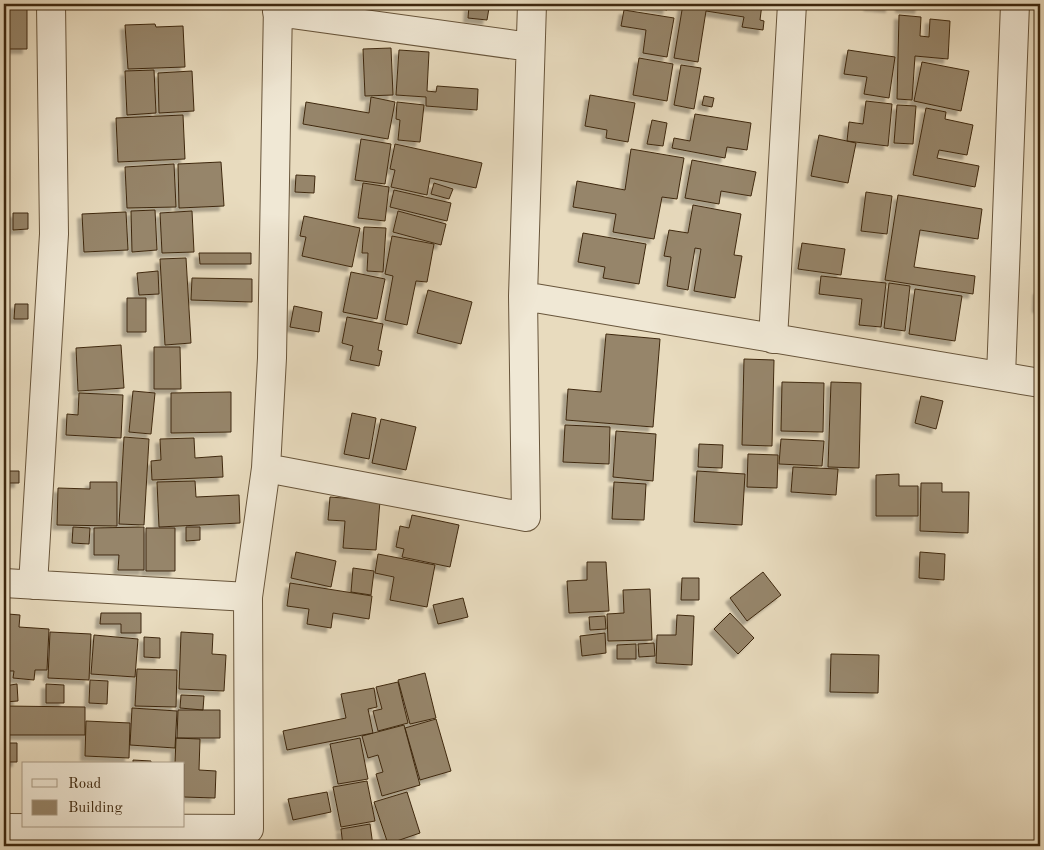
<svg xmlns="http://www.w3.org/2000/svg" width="1044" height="850" font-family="'Old Standard TT',serif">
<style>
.building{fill:#96856a;stroke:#3e280f;filter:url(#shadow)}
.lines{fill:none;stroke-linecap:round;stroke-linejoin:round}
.street-casing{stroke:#68553b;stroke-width:30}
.street{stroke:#f0e8d5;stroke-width:28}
</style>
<defs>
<filter id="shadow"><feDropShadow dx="-4.5" dy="4.5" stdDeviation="1" flood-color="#0004"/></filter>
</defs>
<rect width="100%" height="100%" fill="#e8dbbe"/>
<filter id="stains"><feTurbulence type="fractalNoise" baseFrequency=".004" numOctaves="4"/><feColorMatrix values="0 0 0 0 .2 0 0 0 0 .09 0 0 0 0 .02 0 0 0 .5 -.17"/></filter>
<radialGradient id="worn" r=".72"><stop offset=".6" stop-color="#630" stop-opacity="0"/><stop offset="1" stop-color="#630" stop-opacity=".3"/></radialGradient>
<!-- building -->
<path class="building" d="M4,4H27V49H4Z
M644,4H668L667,10L644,6Z
M683,4H762L760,20L764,21L763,30L742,27L744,17L706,11L698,62L674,58Z
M869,4H890V8L868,6Z
M900,4H920L919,9L900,8Z
M469,6L489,8L487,20L468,18Z
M624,10L674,18L667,57L643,53L646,30L621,26Z
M899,15L921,17L920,36L929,37L930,19L950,21L948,59L915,56L912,100L897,99Z
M155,24L156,27L183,26L185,67L128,69L125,25Z
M391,48L393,95L365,96L363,49Z
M399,50L429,52L427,91L436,92L437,86L478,89L477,110L426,106V97L396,95Z
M848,50L895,57L889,98L864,94L867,77L844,74Z
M639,58L673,64L667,101L633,95Z
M922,62L969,71L961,111L914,101Z
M681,65L701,68L694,109L674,105Z
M154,70L156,113L127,115L125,71Z
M192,71L194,111L159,113L158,73Z
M590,95L635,103L628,142L606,138L607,130L585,126Z
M704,96L714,98L712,107L702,105Z
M371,97L395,102L388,139L303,124L306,102L369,113Z
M866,101L892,104L888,146L847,141L849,122L863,124Z
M397,102L424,105L420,142L398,140L400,120L396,119Z
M897,105L916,106L913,144L894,143Z
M926,108L946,112L945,119L973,125L967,155L939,150L937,158L979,166L975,187L913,175Z
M695,114L751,123L747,150L727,147L725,158L672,148L674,138L690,141Z
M183,115L185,159L118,162L116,118Z
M652,120L667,123L663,146L647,144Z
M819,135L856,143L848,183L811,176Z
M361,139L391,144L385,184L355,180Z
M395,144L482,163L476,188L430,178L427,195L391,187L395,170L390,169Z
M631,149L684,158L677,199L662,197L654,239L613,232L616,214L573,207L577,181L625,190Z
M692,160L756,172L751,196L721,191L719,204L685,198Z
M221,162L224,206L179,208L178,164Z
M174,164L176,207L127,208L125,167Z
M296,175L315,176L314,193L295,192Z
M363,183L389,187L385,221L358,218Z
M434,183L453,189L449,199L431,194Z
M394,190L451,203L447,221L390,207Z
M866,192L892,196L887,234L861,231Z
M898,195L982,209L978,239L920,230L914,267L975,276L973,294L885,280Z
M693,205L741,214L734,255L742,256L735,298L694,291L701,249L695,248L688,290L667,286L671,257L664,256L669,230L688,233Z
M155,210L157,250L132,252L131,211Z
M192,211L194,252L162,253L160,213Z
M398,211L446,224L441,245L393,232Z
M126,212L128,250L84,252L82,214Z
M13,213H28V229L13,230Z
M304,216L360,228L352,267L302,256L306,237L300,236Z
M364,227L386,228L383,272L367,271L368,253H362Z
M583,233L646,244L639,284L603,278L605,267L578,262Z
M392,236L434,244L427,282L416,281L407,325L385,320L393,276L385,274Z
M802,243L845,249L841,275L798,269Z
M199,253H251V264H200Z
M186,258L191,343L165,345L160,259Z
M158,271L159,294L139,295L137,273Z
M351,272L385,279L377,319L343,312Z
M821,276L886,283L881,327L859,325L862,299L819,294Z
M192,278L252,279V302L191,300Z
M889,283L910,286L905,331L884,328Z
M915,289L962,296L955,341L909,334Z
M428,290L472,302L461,344L417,333Z
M1038,290H1040V308H1037Z
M127,298H146V332H127Z
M15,304H28V319H14Z
M294,306L322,312L319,332L290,327Z
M347,317L383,324L378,350L382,351L379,366L350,360L353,346L342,343Z
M606,334L660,339L653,427L566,420L568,389L601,392Z
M121,345L124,388L78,391L76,348Z
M154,347H180L181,389H154Z
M744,359L774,360L772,446L742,445Z
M782,382L824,383L823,432L781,431Z
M831,382L861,383L859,468L828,467Z
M133,391L155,393L151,434L129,432Z
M231,392V432L171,433V393Z
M79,393L123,395L121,438L66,435L67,414L78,415Z
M921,396L943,401L936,429L915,423Z
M352,413L376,418L369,459L344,454Z
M381,419L416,427L406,470L372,463Z
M565,425L610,427L609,464L563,462Z
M616,431L656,434L653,481L613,477Z
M124,437L149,439L144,525L119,524Z
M194,438L195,458L222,456L223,477L152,480L151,461L161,460L160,439Z
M781,439L824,441L822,466L779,464Z
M699,444L723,445L722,468L698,467Z
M748,454L778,455L777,488L747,487Z
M793,467L838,469L836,495L791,492Z
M5,471H19V483H4Z
M697,471L745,474L742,525L694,522Z
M899,474V486H918V516H876V475Z
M195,481L196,497L239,495L240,523L159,527L157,482Z
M90,482H117V526L57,525L58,488L90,489Z
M614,482L646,484L644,520L612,519Z
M921,483H942V492H969L968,533L920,531Z
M330,497L380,501L376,550L343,548L345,521L328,520Z
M412,515L459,525L450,567L402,557L404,549L396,547L400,526L409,528Z
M73,527L90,528L89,544L72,543Z
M144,527V570H118L119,555H94V528Z
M186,527H200V540L186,541Z
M146,528H175V571H146Z
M296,552L336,561L331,587L291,578Z
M920,552L945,554L944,580L919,578Z
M378,554L435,565L427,607L390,600L394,577L375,573Z
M587,562H606L609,611L569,613L567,581L587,580Z
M353,568L374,571L371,595L351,592Z
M763,572L781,595L747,621L730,598Z
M682,578H699V600H681Z
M290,583L372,596L369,619L333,613L331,628L307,624L309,609L287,606Z
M650,589L652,640L608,641L607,614L624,613L623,590Z
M463,598L468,617L438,624L433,605Z
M101,613H141V633H121V624H100Z
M730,613L754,638L738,654L714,629Z
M8,614L20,615L19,627L49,629L47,670H35L34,680L13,678L14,671H4Z
M677,615L694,616L692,665L656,663L657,635H676Z
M605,616L606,629L590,630L589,617Z
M50,632L91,634L89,680L48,678Z
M181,632L213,634L212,654L226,655L224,691L179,689Z
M605,633L606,653L582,656L580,636Z
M94,635L138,639L135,677L91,674Z
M144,637L160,638V658L144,657Z
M654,643L655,656L639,657L638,644Z
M636,644V659H617V645Z
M831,654L879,655L878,693L830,692Z
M137,669L177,670L176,707L135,706Z
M425,673L436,718L410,724L398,680Z
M90,680L108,681L107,704L89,703Z
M398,682L408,723L378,731L373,711L382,709L376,687Z
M17,684L18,701L4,702V686Z
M46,684L64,685V703H46Z
M374,688L377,707L368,709L373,733L287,750L283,731L346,718L341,694Z
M181,695L204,696L203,710L180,708Z
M4,706L85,707V735H4Z
M132,708L177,711L175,748L130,745Z
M178,710H220V738H177Z
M436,719L451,771L420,780L405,728Z
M86,721L130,723L129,758L85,756Z
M404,725L420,785L382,796L376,774L383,772L378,755L368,758L362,736Z
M176,738L200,739L199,770L216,771L215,798L184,797V764H175Z
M360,738L368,779L338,784L330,744Z
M4,743H17V762H4Z
M133,760L151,761V764H133Z
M367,781L375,821L341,827L333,787Z
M327,792L331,812L293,820L288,799Z
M407,792L420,833L388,844L374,802Z
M370,824L373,846H343L341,829Z"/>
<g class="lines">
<!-- street casing -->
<g class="street-casing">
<path id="street" d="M277,12L530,47
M523,296L532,4
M773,339L792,4
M1001,376L1015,4
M266,468L272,358L278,4
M4,583L248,597L266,468L526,517L523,296L1040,383
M33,585L54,234L51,4
M4,828L249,829L248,597"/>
</g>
<!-- street -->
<use href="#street" class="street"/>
</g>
<!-- margin -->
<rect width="1044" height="850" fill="none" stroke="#e8dbbe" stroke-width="20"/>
<rect x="5" y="5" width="1034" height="840" fill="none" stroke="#3e280f" stroke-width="2.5"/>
<rect x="10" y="10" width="1024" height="830" fill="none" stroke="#3e280f"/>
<!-- legend -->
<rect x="22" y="762" width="162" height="65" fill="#f0e8d5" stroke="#a99b86"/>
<rect x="32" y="779" width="25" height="8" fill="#f0e8d5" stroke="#a99b86"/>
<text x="68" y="788" font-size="15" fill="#3e280f">Road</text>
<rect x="32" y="800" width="25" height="15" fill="#96856a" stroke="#a99b86"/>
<text x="68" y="812" font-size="15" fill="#3e280f">Building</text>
<rect width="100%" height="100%" filter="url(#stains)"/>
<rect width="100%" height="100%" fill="url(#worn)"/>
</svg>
